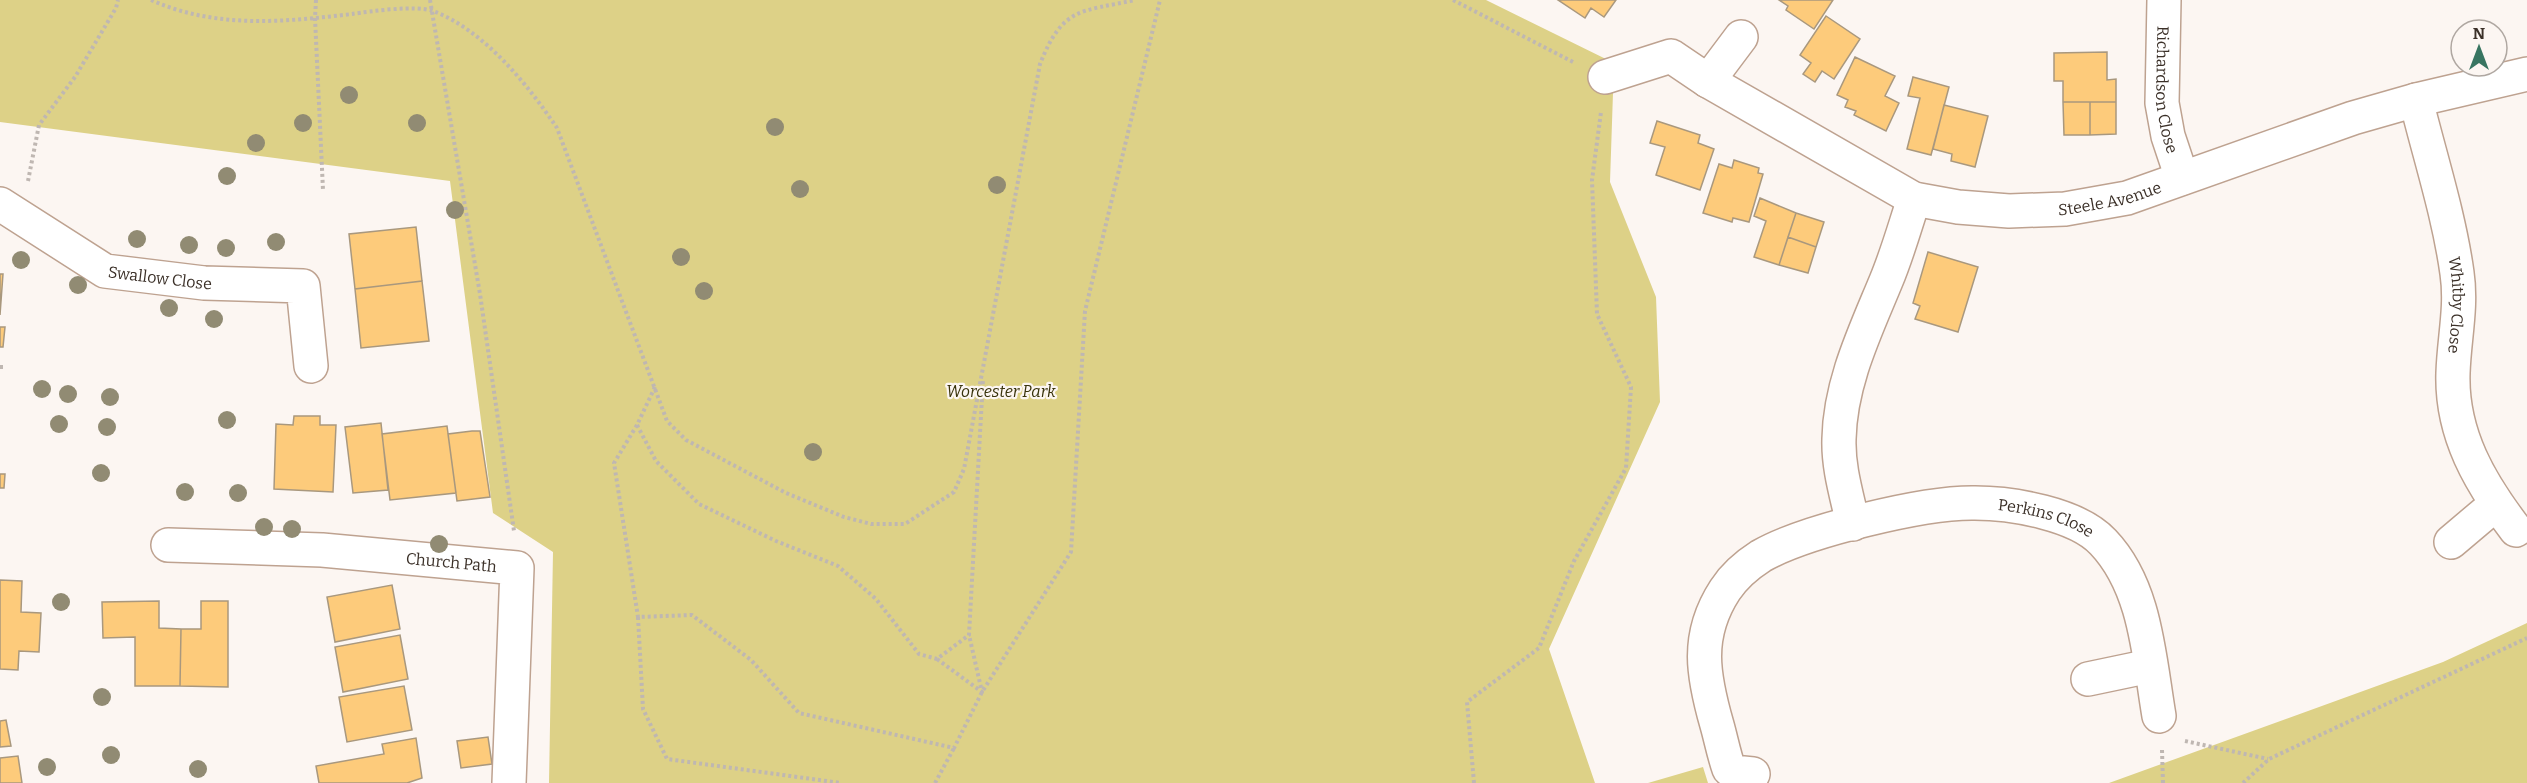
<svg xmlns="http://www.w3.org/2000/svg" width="2527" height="783" font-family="Bitter,serif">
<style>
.green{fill:#ddd187}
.building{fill:#fdcb7b;stroke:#a9987e;stroke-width:1.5}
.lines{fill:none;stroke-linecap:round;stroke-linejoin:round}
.minor-casing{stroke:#bea290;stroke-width:36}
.path{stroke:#bfb7b2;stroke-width:4;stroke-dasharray:3 3;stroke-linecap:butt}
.minor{stroke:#fff;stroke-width:33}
.tree{fill:#918b73}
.labels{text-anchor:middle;stroke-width:4.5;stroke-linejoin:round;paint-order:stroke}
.street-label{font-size:16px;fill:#3b3028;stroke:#fcf6f2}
.park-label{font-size:16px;font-style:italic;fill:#39330b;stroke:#fcf6f2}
</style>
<rect width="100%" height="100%" fill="#fcf6f2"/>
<!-- green -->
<path class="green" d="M0,0H1486L1614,63L1610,182L1656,297L1660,402L1549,649L1595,783H549L553,552L493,513L450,181L0,122Z
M2527,623V783H2109L2443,662Z
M1703,767L1708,783H1647H1648Z"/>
<!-- building -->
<path class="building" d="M1558,0H1616L1604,17L1591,8L1585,18Z
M1779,0H1833L1814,29L1786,10L1788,6Z
M1826,16L1860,39L1834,79L1822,71L1815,82L1803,74L1811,63L1800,55Z
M2107,52V80L2116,79V102H2063V81H2054V53Z
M1855,57L1895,76L1885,96L1899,103L1886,131L1854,115L1856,111L1845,107L1848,100L1837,95Z
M1913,77L1949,87L1931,155L1907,149L1920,98L1908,96Z
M2063,102H2090V135H2064Z
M2090,102H2116V134L2090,135Z
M1944,105L1988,116L1975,167L1951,161L1952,154L1933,149Z
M1657,121L1700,135L1698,143L1714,149L1700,190L1656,175L1665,147L1650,143Z
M1734,160L1759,168L1758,173L1763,174L1749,222L1733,218L1732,222L1703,213L1719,164L1732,168Z
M1760,198L1796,213L1779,265L1754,257L1766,221L1754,216Z
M1796,213L1824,222L1816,247L1788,237Z
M416,227L422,281L355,289L349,234Z
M1788,237L1816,247L1808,273L1779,265Z
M1928,252L1978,267L1958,332L1915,319L1920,306L1913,303Z
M0,274H3L0,315Z
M422,281L429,341L361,348L355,289Z
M0,327H5L3,347H0Z
M294,416H320V425H336L333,492L274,489L276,424L293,425Z
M381,423L388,490L353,493L345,427Z
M447,426L456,493L390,500L382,434Z
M472,431H480L490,497L457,501L448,434Z
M0,474H5L4,488H0Z
M0,580L22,581L21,612L41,613L39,652L19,651L18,670L0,669Z
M392,585L400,629L335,642L327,597Z
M159,601V628L181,629L180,686H135V637L103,638L102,602Z
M201,601H228V687L180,686L181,629H201Z
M400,635L408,679L343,692L335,647Z
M404,686L412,730L347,742L339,697Z
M6,720L11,746L0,747V721Z
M488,737L492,764L461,768L457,741Z
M416,738L422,778L407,783H319L316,766L384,754L382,744Z
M18,756L22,783H0V758Z"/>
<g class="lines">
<!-- minor casing -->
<g class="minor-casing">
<g id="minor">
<path id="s1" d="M2164,0L2162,103L2168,136L2182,178"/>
<path id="s2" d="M1605,77L1671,56L1708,81L1914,199L1958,207L2009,211L2065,209L2127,198L2353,118L2416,100L2527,74"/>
<path d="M1708,81L1741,37"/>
<path id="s3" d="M2416,100C2430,157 2449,215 2457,273C2462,307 2454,339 2453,373C2451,434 2480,483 2516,530"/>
<path id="s4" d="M0,204L105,271L204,283L303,286L311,366"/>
<path d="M1853,524C1847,496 1838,468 1839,439C1840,383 1865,332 1886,281C1897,255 1905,226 1914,199"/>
<path d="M2451,542L2496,504"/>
<path id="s5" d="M168,545L322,550L517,568L509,783"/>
<path d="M2088,679L2150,666"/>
<path id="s6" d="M1753,774L1733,772L1729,769C1724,755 1721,739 1717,725C1703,676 1695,636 1725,590C1734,576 1747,565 1761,556C1805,531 1924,502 1975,503C2012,503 2077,514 2103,542C2146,587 2149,657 2159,716"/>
</g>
</g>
<!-- path -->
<path class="path" d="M151,0C216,29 283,22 352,14C371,11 417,5 433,11C484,30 528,85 557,128L667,421L686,440L786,493L844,517L871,524H905L954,492L964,469L1040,64C1063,6 1081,12 1135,0
M316,0L315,18L323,190
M430,0L480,294L514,531
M1453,0L1575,63
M28,181L39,125L75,77L116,8L118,0
M0,367H3
M655,387L637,425L656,461L699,504L776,541L838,566L876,599L919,654L937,659L969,635L983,379
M637,425L614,463L638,617L692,615L751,660L799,713L954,748L982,692L1071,552L1085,311L1160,0
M638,617L643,709L667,759L841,783
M937,659L982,692L969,635
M2185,741L2268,759
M2162,750L2163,783
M935,783L954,748
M1474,783L1467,702L1539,648L1574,561L1626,468L1631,387L1597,314L1592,180L1601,112
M2243,783L2269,759L2527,638"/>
<!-- minor -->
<use href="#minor" class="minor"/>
</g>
<!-- trees -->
<g class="tree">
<circle cx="349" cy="95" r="9"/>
<circle cx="303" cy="123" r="9"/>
<circle cx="417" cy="123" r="9"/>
<circle cx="775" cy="127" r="9"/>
<circle cx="256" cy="143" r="9"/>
<circle cx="227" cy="176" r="9"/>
<circle cx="997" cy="185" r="9"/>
<circle cx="800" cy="189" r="9"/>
<circle cx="455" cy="210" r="9"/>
<circle cx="137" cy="239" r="9"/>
<circle cx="276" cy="242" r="9"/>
<circle cx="189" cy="245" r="9"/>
<circle cx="226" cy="248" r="9"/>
<circle cx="681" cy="257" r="9"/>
<circle cx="21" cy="260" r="9"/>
<circle cx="78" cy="285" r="9"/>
<circle cx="704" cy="291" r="9"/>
<circle cx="169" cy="308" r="9"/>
<circle cx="214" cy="319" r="9"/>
<circle cx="42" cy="389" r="9"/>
<circle cx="68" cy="394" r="9"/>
<circle cx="110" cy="397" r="9"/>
<circle cx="227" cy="420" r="9"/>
<circle cx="59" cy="424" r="9"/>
<circle cx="107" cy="427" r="9"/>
<circle cx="813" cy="452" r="9"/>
<circle cx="101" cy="473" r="9"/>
<circle cx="185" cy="492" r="9"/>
<circle cx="238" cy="493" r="9"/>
<circle cx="264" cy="527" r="9"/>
<circle cx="292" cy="529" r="9"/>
<circle cx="439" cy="544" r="9"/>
<circle cx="61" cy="602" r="9"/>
<circle cx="102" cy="697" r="9"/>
<circle cx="111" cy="755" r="9"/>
<circle cx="47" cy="767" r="9"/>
<circle cx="198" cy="769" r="9"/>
</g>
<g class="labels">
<!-- street labels -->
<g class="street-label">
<text dy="6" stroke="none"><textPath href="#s1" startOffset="90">Richardson Close</textPath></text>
<text dy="6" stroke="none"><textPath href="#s2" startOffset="549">Steele Avenue</textPath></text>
<text dy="6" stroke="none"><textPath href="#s4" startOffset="180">Swallow Close</textPath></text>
<text dy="6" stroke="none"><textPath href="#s3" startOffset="210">Whitby Close</textPath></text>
<text dy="6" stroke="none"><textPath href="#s6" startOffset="556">Perkins Close</textPath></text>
<text dy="6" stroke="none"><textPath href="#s5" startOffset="284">Church Path</textPath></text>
</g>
<!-- park labels -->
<g class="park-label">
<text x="1001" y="397">Worcester Park</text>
</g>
</g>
<!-- north arrow -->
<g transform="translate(2479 48)"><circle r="28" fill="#fcf6f2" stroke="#afa7a1" stroke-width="1.5"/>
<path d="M0-4.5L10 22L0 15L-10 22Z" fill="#387561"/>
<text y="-9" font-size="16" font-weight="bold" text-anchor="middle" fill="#3b3028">N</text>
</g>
</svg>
